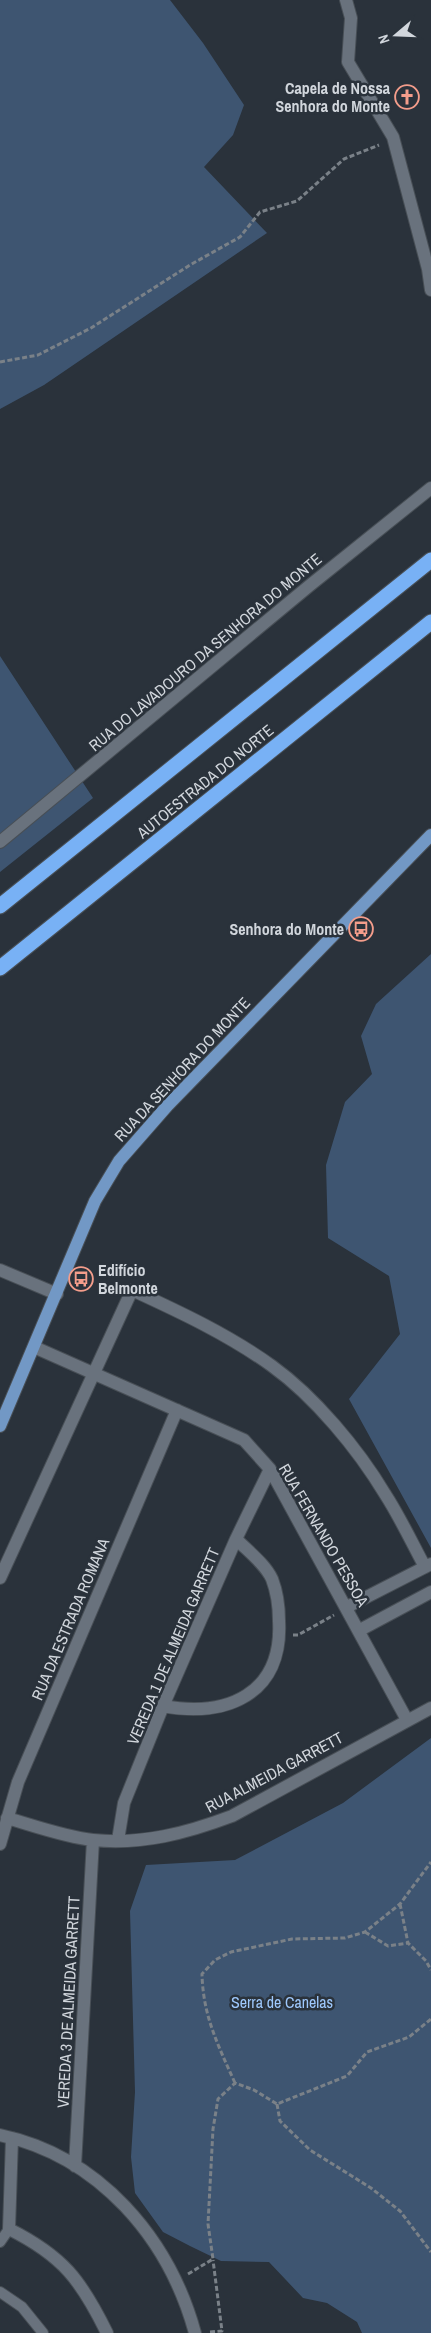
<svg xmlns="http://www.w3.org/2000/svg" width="431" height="2333" font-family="'Archivo Narrow',sans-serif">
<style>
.green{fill:#3e5571}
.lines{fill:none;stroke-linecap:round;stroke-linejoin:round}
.service-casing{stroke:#484f56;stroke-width:12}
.minor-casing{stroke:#484f56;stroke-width:14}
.primary-casing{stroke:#484f56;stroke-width:14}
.motorway-casing{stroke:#484f56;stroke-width:17}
.path{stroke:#7a8188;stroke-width:3;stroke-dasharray:5 2.5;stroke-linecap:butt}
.service{stroke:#69727d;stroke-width:10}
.minor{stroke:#69727d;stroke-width:12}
.primary{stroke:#7298c5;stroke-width:12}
.motorway{stroke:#78b1f5;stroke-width:15}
.labels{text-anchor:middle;stroke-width:5;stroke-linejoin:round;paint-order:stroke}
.poi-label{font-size:16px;font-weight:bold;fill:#d1d6dc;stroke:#2a323b;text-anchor:end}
.street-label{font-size:16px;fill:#d1d6dc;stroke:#2a323b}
.park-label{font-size:16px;fill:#9ec8fc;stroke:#2a323b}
</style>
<rect width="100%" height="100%" fill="#2a323b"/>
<!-- green -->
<path class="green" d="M0,0H170L203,43L244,105L233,135L204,167L267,233L44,385L0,409Z
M0,656L93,798L0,872Z
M431,954V1548L349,1399L400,1334L389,1276L328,1238L326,1165L345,1102L372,1074L361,1036L376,1004Z
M431,1738V2333H362L357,2322L327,2303L303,2298L269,2262L221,2261L190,2246L163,2232L135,2193L131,2157L135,2092L130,1911L146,1865L235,1860L343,1803Z"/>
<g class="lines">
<!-- service casing -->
<g class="service-casing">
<path id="service" d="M0,2242L9,2229
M0,2292L22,2307L43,2333"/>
</g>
<!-- minor casing -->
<g class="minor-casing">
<path id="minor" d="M346,0L351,18L348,62L393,137L428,269L431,290
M0,842L309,586L431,488
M0,1270L57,1294
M34,1347L244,1440L270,1469L407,1720
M0,1578L132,1290C180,1312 229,1335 272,1366C315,1397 358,1449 385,1494C400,1517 412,1543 425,1567
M347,1607L431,1564
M360,1630L431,1592
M163,1706C227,1718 283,1694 279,1621C279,1607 277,1592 272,1579C265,1564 248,1551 236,1539
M7,1818C35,1826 65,1837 93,1840C142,1845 187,1833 232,1816L431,1708
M118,1840L124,1803L163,1706L236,1539L270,1469
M0,1844L18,1782L177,1410
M0,2135C99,2156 169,2238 195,2333
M12,2138L9,2229C63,2256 81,2280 107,2333
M75,2166L93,1840"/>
</g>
<!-- primary casing -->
<g class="primary-casing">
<path id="primary" d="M0,1426L95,1201L119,1161L168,1105L431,835"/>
</g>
<!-- motorway casing -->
<g class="motorway-casing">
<path id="motorway" d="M0,906L431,560
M0,968L431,622"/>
</g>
<!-- path -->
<path class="path" d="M0,362L38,355L91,328L190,265L240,237L260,212L297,201L344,159L379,145
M293,1635H298L334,1615
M400,1904L408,1943L426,1961L431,1970
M365,1932L388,1946L408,1943
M235,2083C218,2045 203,2016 202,1974L215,1960L231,1952L292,1939L345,1938L365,1932L400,1904L431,1862
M277,2104L280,2121L310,2150L371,2188L400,2211L431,2252
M188,2274L213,2259L208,2224L213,2129L218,2099L235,2083L254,2090L277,2104L347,2076L367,2052L409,2037L431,2019
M210,2332L222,2331L213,2260"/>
<!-- service -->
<use href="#service" class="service"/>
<!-- minor -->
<use href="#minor" class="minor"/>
<!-- primary -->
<use href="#primary" class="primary"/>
<!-- motorway -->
<use href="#motorway" class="motorway"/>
</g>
<!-- icons -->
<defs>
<g id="church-ring" transform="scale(1.25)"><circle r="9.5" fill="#2a323b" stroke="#f49d8b" stroke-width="1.5"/><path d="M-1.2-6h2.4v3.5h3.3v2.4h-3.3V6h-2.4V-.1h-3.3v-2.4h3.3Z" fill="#f49d8b"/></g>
<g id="bus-ring" transform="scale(1.25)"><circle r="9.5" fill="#2a323b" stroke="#f49d8b" stroke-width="1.5"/><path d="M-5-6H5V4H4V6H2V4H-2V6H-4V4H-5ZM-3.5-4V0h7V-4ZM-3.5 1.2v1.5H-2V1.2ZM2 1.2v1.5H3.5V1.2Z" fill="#f49d8b"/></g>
</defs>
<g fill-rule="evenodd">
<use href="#church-ring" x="407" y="97"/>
<use href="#bus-ring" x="361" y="929"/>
<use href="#bus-ring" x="81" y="1279"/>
</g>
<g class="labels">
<!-- poi labels -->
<g class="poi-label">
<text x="390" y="94">Capela de Nossa<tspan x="390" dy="18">Senhora do Monte</tspan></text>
<text x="344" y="935">Senhora do Monte</text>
<text x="98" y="1276" text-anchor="start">Edifício<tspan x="98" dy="18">Belmonte</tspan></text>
</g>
<!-- street labels -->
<g class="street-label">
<text transform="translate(205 652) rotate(-40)" y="6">RUA DO LAVADOURO DA SENHORA DO MONTE</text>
<text transform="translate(205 781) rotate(-39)" y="6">AUTOESTRADA DO NORTE</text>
<text transform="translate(182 1069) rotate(-47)" y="6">RUA DA SENHORA DO MONTE</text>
<text transform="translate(324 1535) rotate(60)" y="6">RUA FERNANDO PESSOA</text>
<text transform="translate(70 1619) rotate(-67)" y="6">RUA DA ESTRADA ROMANA</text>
<text transform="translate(173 1646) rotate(-67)" y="6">VEREDA 1 DE ALMEIDA GARRETT</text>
<text transform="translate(274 1772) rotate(-28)" y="6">RUA ALMEIDA GARRETT</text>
<text transform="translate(68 2002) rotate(-87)" y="6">VEREDA 3 DE ALMEIDA GARRETT</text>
</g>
<!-- park labels -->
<g class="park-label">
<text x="282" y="2008">Serra de Canelas</text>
</g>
</g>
<!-- north arrow -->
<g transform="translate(396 35) rotate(251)" stroke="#2a323b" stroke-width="4" paint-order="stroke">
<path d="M0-4L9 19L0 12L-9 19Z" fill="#d1d6dc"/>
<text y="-8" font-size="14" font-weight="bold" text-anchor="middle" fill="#d1d6dc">N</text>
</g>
</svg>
